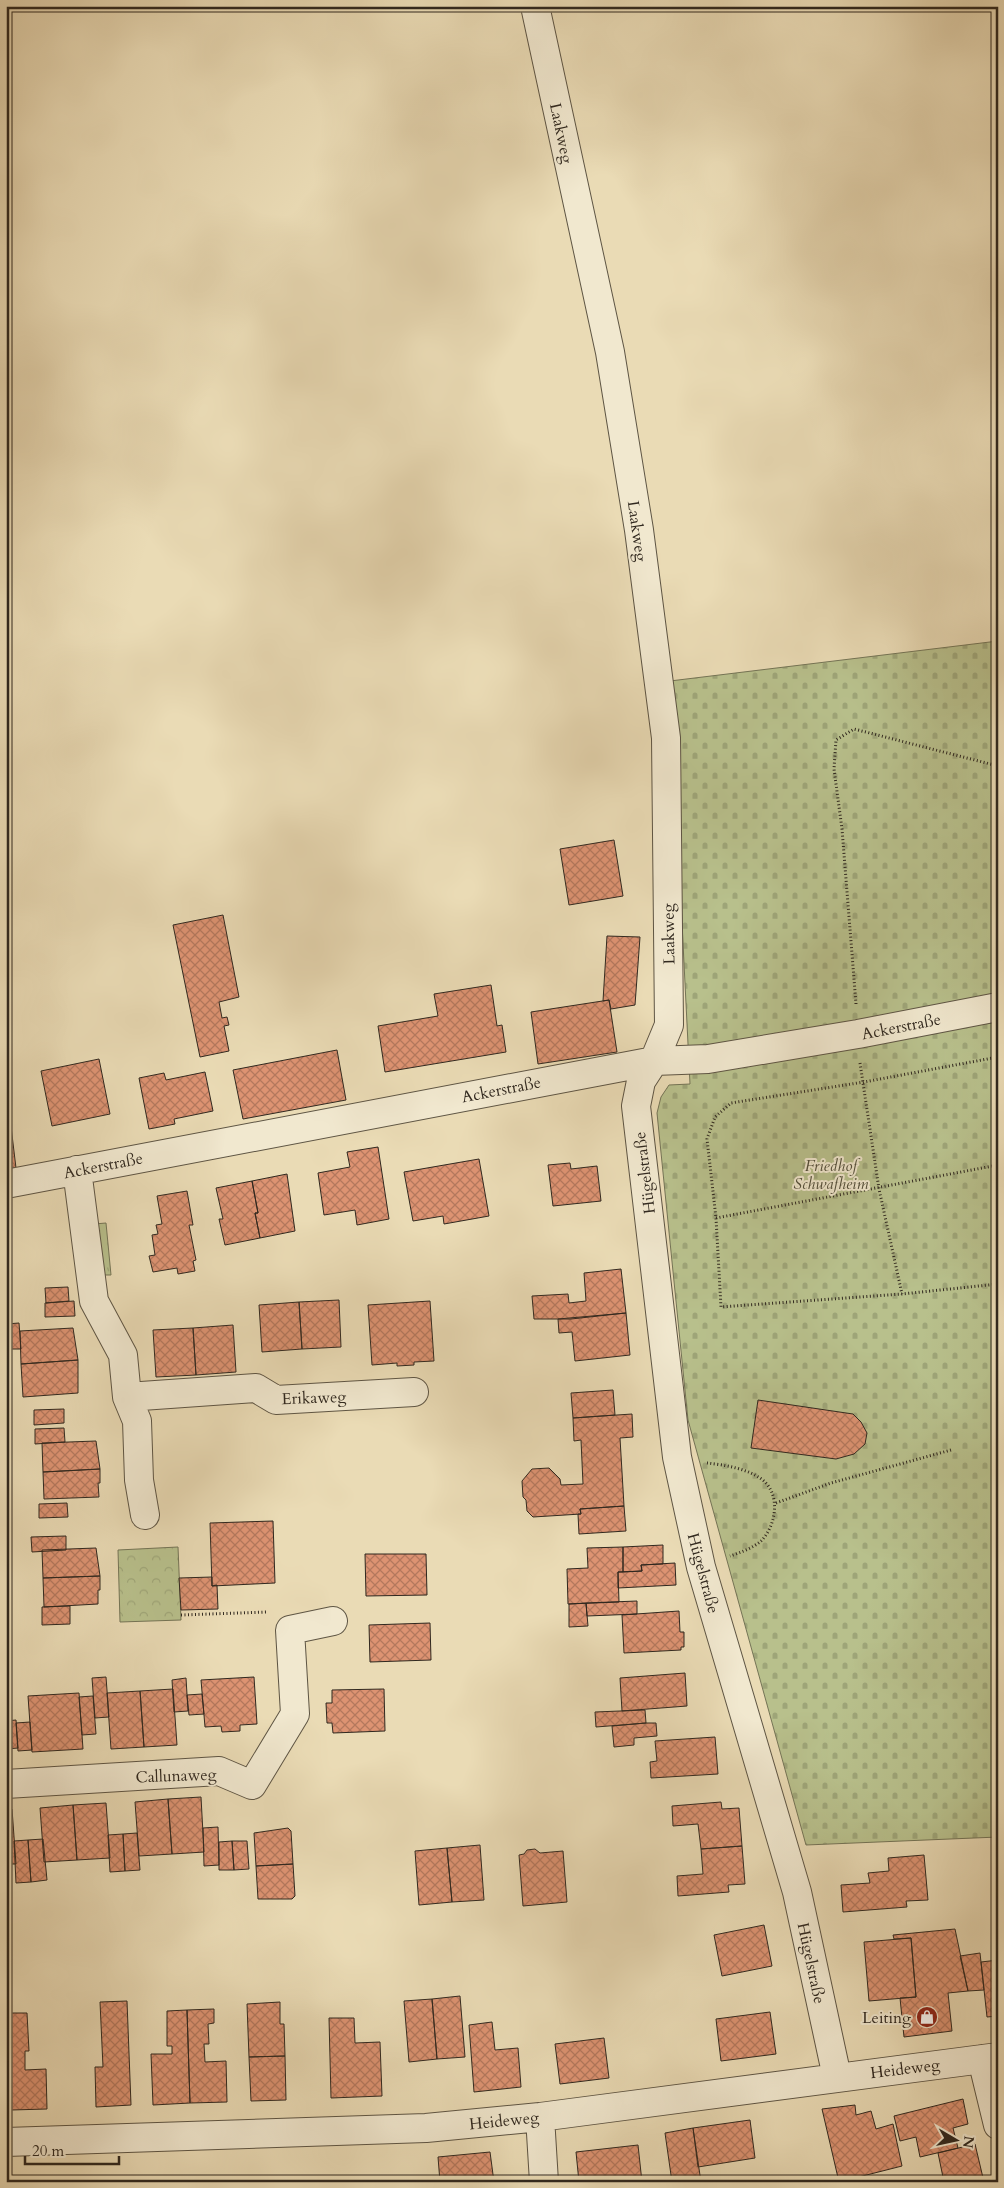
<svg xmlns="http://www.w3.org/2000/svg" width="1004" height="2188" font-family="Cardo,serif">
<style>
.grass{fill:url(#grass-tufts);stroke:#747456}
.forest{fill:url(#forest-crowns);stroke:#747456}
.cemetery{fill:url(#cemetery-stones);stroke:#747456}
.building{fill:url(#building-cross-hatch);stroke:#30281f}
.lines{fill:none;stroke-linecap:round;stroke-linejoin:round}
.street-casing{stroke:#5e5544;stroke-width:30}
.path{stroke:#30281f;stroke-width:3;stroke-dasharray:1 2.5;stroke-linecap:butt}
.street{stroke:#f1e8cf;stroke-width:28}
.labels{text-anchor:middle;stroke-width:4;stroke-linejoin:round;paint-order:stroke}
.street-label{font-size:16px;fill:#30281f;stroke:#f1e8cf}
.park-label{font-size:16px;font-style:italic;fill:#524e3a;stroke:#f1e8cf}
.poi-label{font-size:16px;fill:#30281f;stroke:#f1e8cf;text-anchor:end}
</style>
<defs>
<pattern id="grass-tufts" width="24" height="20" patternUnits="userSpaceOnUse" patternTransform="scale(1.25)"><rect width="24" height="20" fill="#b8c08c"/><path d="M3 7l-1-3M5 7V3M7 7l1-3M15 17l-1-3M17 17v-4M19 17l1-3" fill="none" stroke="#9ea578"/></pattern>
<pattern id="forest-crowns" width="20" height="18" patternUnits="userSpaceOnUse" patternTransform="scale(1.25)"><rect width="20" height="18" fill="#b8c08c"/><path d="M2 6a3 3 0 1 1 6 0M12 15a3 3 0 1 1 6 0" fill="none" stroke="#9ea578"/></pattern>
<pattern id="cemetery-stones" width="16" height="16" patternUnits="userSpaceOnUse" patternTransform="scale(1.25)"><rect width="16" height="16" fill="#b8c08c"/><path d="M2 7V4a2 2 0 0 1 4 0v3zM10 15v-3a2 2 0 0 1 4 0v3z" fill="#9ea578"/></pattern>
<pattern id="building-cross-hatch" width="8" height="8" patternUnits="userSpaceOnUse" patternTransform="scale(1.25)"><rect width="8" height="8" fill="#dd9372"/><path d="M0 0l8 8M0 8l8-8" fill="none" stroke="#b4785d"/></pattern>
</defs>
<rect width="100%" height="100%" fill="#eadbb5"/>
<filter id="stains"><feTurbulence type="fractalNoise" baseFrequency=".004" numOctaves="4"/><feColorMatrix values="0 0 0 0 .2 0 0 0 0 .09 0 0 0 0 .02 0 0 0 .5 -.17"/></filter>
<radialGradient id="worn" r=".72"><stop offset=".6" stop-color="#630" stop-opacity="0"/><stop offset="1" stop-color="#630" stop-opacity=".3"/></radialGradient>
<!-- grass -->
<path class="grass" d="M106,1223L111,1275H105L95,1258L94,1224Z"/>
<!-- forest -->
<path class="forest" d="M178,1547L181,1620L120,1622L118,1550Z"/>
<!-- cemetery -->
<path class="cemetery" d="M998,641V1837L806,1845L688,1420L657,1113L661,1097L669,1085L690,1084L670,681Z"/>
<!-- building -->
<path class="building" d="M614,840L623,896L569,905L560,849Z
M223,915L239,997L219,1002L222,1018L227,1017L229,1025L224,1026L229,1051L200,1057L173,925Z
M607,936L640,937L635,1005L611,1009L609,1000L603,1001Z
M491,985L497,1026L502,1025L506,1052L385,1072L378,1026L438,1016L434,994Z
M609,1000L617,1052L538,1064L531,1012Z
M337,1050L346,1100L243,1119L233,1070Z
M99,1059L110,1114L52,1126L41,1071Z
M205,1072L213,1111L174,1119L175,1124L149,1129L139,1078L164,1073L166,1080Z
M6,1110H9L16,1168L6,1169Z
M378,1147L389,1219L357,1225L355,1210L324,1215L318,1173L350,1167L347,1152Z
M479,1159L489,1216L444,1224L443,1216L413,1221L404,1172Z
M570,1163L571,1169L597,1166L601,1201L553,1206L548,1165Z
M287,1174L295,1231L260,1238L255,1213H258L252,1181Z
M252,1181L258,1213H255L260,1238L225,1245L219,1219H223L216,1188Z
M187,1191L193,1225H189L196,1260L193,1261L195,1271L178,1274L177,1268L153,1272L149,1256L155,1255L152,1235L158,1234L156,1225L162,1224L157,1196Z
M621,1269L626,1313L571,1319H534L532,1296L568,1294L569,1303L586,1301L584,1273Z
M68,1287L69,1301L46,1303L45,1288Z
M339,1300L341,1347L302,1349L299,1302Z
M74,1301L75,1316L45,1317V1303Z
M430,1301L434,1361L414,1362V1365L397,1366V1363L372,1365L368,1305Z
M299,1302L302,1349L262,1352L259,1305Z
M626,1313L630,1355L575,1361L572,1332L559,1333L558,1319Z
M19,1323L21,1349H7L6,1324Z
M233,1325L236,1372L196,1375L193,1328Z
M73,1328L78,1360L21,1364L20,1331Z
M193,1328L196,1375L156,1377L153,1330Z
M78,1360V1393L23,1397L21,1364Z
M613,1390L615,1415L573,1418L571,1393Z
M758,1400L853,1414L861,1422L867,1433L865,1444L854,1454L836,1459L751,1448Z
M64,1409V1423L34,1425V1410Z
M632,1414L633,1437L620,1438L624,1506L580,1509L581,1514L533,1517L527,1511L526,1500L523,1497L522,1481L532,1469L549,1468L560,1479L561,1485L583,1484L581,1440L574,1441L573,1418Z
M64,1428L65,1442L35,1444V1429Z
M96,1441L100,1469L43,1472L42,1443Z
M100,1469V1483H98L99,1497L44,1499L43,1472Z
M67,1503L68,1517L39,1518V1504Z
M624,1506L626,1531L579,1534L578,1514H581L580,1509Z
M273,1521L275,1583L212,1586L210,1523Z
M66,1536V1550L32,1552L31,1537Z
M663,1545V1564L641,1565L642,1571L623,1572V1547Z
M623,1547V1572H618L619,1602L568,1604L567,1569L588,1568L587,1548Z
M96,1548L100,1576L43,1578L42,1550Z
M365,1554H426L427,1595L366,1596Z
M675,1563L676,1585L618,1588V1572L642,1571L641,1565Z
M100,1576V1590H98V1604L44,1607L43,1578Z
M212,1577V1586L217,1585L218,1609L181,1610L179,1578Z
M637,1601V1614L587,1616L586,1603Z
M586,1603L588,1626L569,1627V1604Z
M70,1606V1624L42,1625V1607Z
M679,1611L680,1632H684V1647H681V1650L624,1653L622,1615Z
M430,1623L431,1660L370,1662L369,1625Z
M685,1673L687,1706L622,1711L620,1678Z
M106,1677L109,1717L95,1718L92,1678Z
M254,1677L257,1724L240,1725V1731L222,1732L221,1726L205,1727L201,1680Z
M186,1678L188,1711L174,1712L172,1680Z
M173,1689L177,1745L144,1747L140,1691Z
M384,1689L385,1731L333,1733L332,1723H327L326,1703H332V1690Z
M140,1691L144,1747L111,1749L107,1693Z
M79,1693L83,1749L32,1752L28,1696Z
M202,1694L204,1714L189,1715L187,1695Z
M93,1696L96,1734L82,1735L79,1697Z
M645,1710L646,1723L596,1727L595,1712Z
M16,1720L18,1748L6,1749V1721Z
M30,1722L32,1750L18,1751L16,1723Z
M646,1723H656L657,1736L634,1738V1745L614,1747L612,1726Z
M715,1737L718,1774L651,1778L650,1762L657,1761L655,1741Z
M201,1797L204,1852L172,1854L168,1799Z
M168,1799L172,1854L139,1856L135,1802Z
M721,1802L722,1809L739,1808L742,1846L701,1849L698,1824L673,1826L672,1806Z
M106,1803L110,1858L77,1860L73,1805Z
M73,1805L77,1860L44,1862L40,1808Z
M12,1809L16,1864H6V1810Z
M218,1827L219,1865L204,1866L203,1828Z
M288,1828L291,1831L293,1864L256,1866L254,1833Z
M137,1833L140,1870L125,1871L123,1834Z
M123,1834L125,1871L110,1872L108,1835Z
M43,1839L47,1880L31,1882L28,1840Z
M28,1840L31,1882L16,1883L14,1841Z
M232,1841H247L249,1869L234,1870Z
M232,1841L234,1870H219V1842Z
M480,1845L484,1900L452,1902L447,1848Z
M742,1846L745,1884L728,1885L729,1892L678,1896L677,1876L703,1874L701,1849Z
M447,1848L452,1902L419,1905L415,1851Z
M535,1849L540,1853L563,1851L567,1902L523,1906L519,1855L524,1854L527,1850Z
M924,1855L928,1900L906,1901L907,1907L843,1912L841,1885L870,1883L868,1873L889,1871L888,1858Z
M293,1864L295,1896L292,1899H258L256,1866Z
M764,1925L772,1966L722,1976L714,1935Z
M955,1929L968,1991L948,1993L952,2031L904,2037L900,1998L916,1997L911,1938L894,1939L893,1935Z
M911,1938L916,1997L869,2001L864,1942Z
M980,1953L984,1990L968,1991L960,1956Z
M998,1960V2016L987,2017L981,1962Z
M460,1996L465,2057L437,2059L432,1999Z
M432,1999L437,2059L409,2062L404,2001Z
M127,2001L131,2105L96,2107L95,2067H103L100,2002Z
M280,2002V2024H284L285,2056L249,2057L247,2004Z
M214,2009V2023L208,2024L209,2044H204L205,2062L226,2061L227,2102L190,2103L187,2010Z
M187,2010L190,2103L153,2105L151,2054H172V2046H167V2011Z
M770,2012L776,2054L721,2061L716,2019Z
M6,2013H8L11,2110H6Z
M8,2013H27L29,2051H25V2070L46,2069L47,2109L11,2110Z
M329,2018H354L355,2043L380,2042L382,2096L331,2098Z
M492,2022L495,2050L518,2048L521,2087L474,2092L469,2025Z
M604,2038L609,2078L560,2084L555,2044Z
M285,2056L286,2100L251,2101L249,2057Z
M963,2099L968,2124L953,2128L958,2148L920,2157L916,2137L900,2141L894,2116Z
M855,2105L856,2115L871,2111L876,2129L893,2124L902,2166L839,2182L822,2109Z
M750,2120L755,2158L698,2167L693,2128Z
M693,2128L701,2182H672L665,2133Z
M975,2144L984,2182H944L938,2153Z
M638,2145L642,2182H579L576,2152Z
M490,2152L494,2182H440L438,2157Z
M812,2177L813,2182H794Z"/>
<g class="lines">
<!-- street casing -->
<g class="street-casing">
<path id="street" d="M535,6L610,352L639,530L666,738L669,1025L654,1061L641,1081L636,1106L677,1457L701,1567L797,1892L837,2077
M77,1170L94,1301L123,1355L127,1397L137,1421L139,1480L145,1515
M6,1184L654,1061L708,1059L858,1034L998,1007
M127,1397L256,1388L276,1400L414,1392
M6,1784L219,1771L252,1785L295,1714L290,1630L333,1621
M982,2059L998,2125
M540,2117L544,2182
M6,2142L426,2128L540,2117L998,2057"/>
</g>
<!-- path -->
<path class="path" d="M856,1004L842,829L834,769L836,740L854,729L998,766
M998,1057L864,1082L731,1103L715,1117L707,1139L716,1218L721,1307L902,1294L998,1284
M860,1063L879,1189L902,1294
M716,1218L998,1165
M707,1463C725,1465 751,1469 765,1482C781,1498 775,1527 761,1541C753,1548 739,1553 730,1556
M776,1503L831,1483L951,1450
M181,1615L267,1612"/>
<!-- street -->
<use href="#street" class="street"/>
</g>
<!-- icons -->
<defs>
<g id="shop-disc" transform="scale(1.125)"><circle r="9.5" fill="#8f2418" stroke="#f1e8cf"/><path d="M-5-2.5h2.3a2.7 3.5 0 0 1 5.4 0H5L5.5 6h-11ZM-1.5-2.5h3a1.5 2.3 0 0 0-3 0Z" fill="#fff"/></g>
</defs>
<g fill-rule="evenodd">
<use href="#shop-disc" x="927" y="2017"/>
</g>
<g class="labels">
<!-- street labels -->
<g class="street-label">
<text transform="translate(562 133) rotate(78)" y="6">Laakweg</text>
<text transform="translate(638 531) rotate(82)" y="6">Laakweg</text>
<text transform="translate(668 934) rotate(-91)" y="6">Laakweg</text>
<text transform="translate(901 1026) rotate(-11)" y="6">Ackerstraße</text>
<text transform="translate(501 1089) rotate(-11)" y="6">Ackerstraße</text>
<text transform="translate(103 1165) rotate(-11)" y="6">Ackerstraße</text>
<text transform="translate(644 1173) rotate(-97)" y="6">Hügelstraße</text>
<text transform="translate(314 1397) rotate(-2)" y="6">Erikaweg</text>
<text transform="translate(704 1573) rotate(75)" y="6">Hügelstraße</text>
<text transform="translate(176 1775) rotate(-2)" y="6">Callunaweg</text>
<text transform="translate(812 1963) rotate(78)" y="6">Hügelstraße</text>
<text transform="translate(905 2068) rotate(-7)" y="6">Heideweg</text>
<text transform="translate(504 2120) rotate(-6)" y="6">Heideweg</text>
</g>
<!-- park labels -->
<g class="park-label">
<text x="831" y="1171">Friedhof<tspan x="831" dy="18">Schwafheim</tspan></text>
</g>
<!-- poi labels -->
<g class="poi-label">
<text x="911" y="2023">Leiting</text>
</g>
</g>
<!-- margin -->
<rect width="1004" height="2188" fill="none" stroke="#eadbb5" stroke-width="25"/>
<rect x="8" y="8" width="989" height="2173" fill="none" stroke="#30281f" stroke-width="2.5"/>
<rect x="12" y="12" width="979" height="2163" fill="none" stroke="#30281f"/>
<!-- north arrow -->
<g transform="translate(956 2140) rotate(99)" stroke="#f1e8cf" stroke-width="4" paint-order="stroke">
<path d="M0-4L9 19L0 12L-9 19Z" fill="#30281f"/>
<text y="-8" font-size="14" font-weight="bold" text-anchor="middle" fill="#30281f">N</text>
</g>
<!-- scale -->
<path d="M25 2156v8h94v-8" fill="none" stroke="#30281f" stroke-width="2.5"/>
<text x="32" y="2156" font-size="15" fill="#30281f" stroke="#f1e8cf" stroke-width="4" paint-order="stroke">20 m</text>
<rect width="100%" height="100%" filter="url(#stains)"/>
<rect width="100%" height="100%" fill="url(#worn)"/>
</svg>
